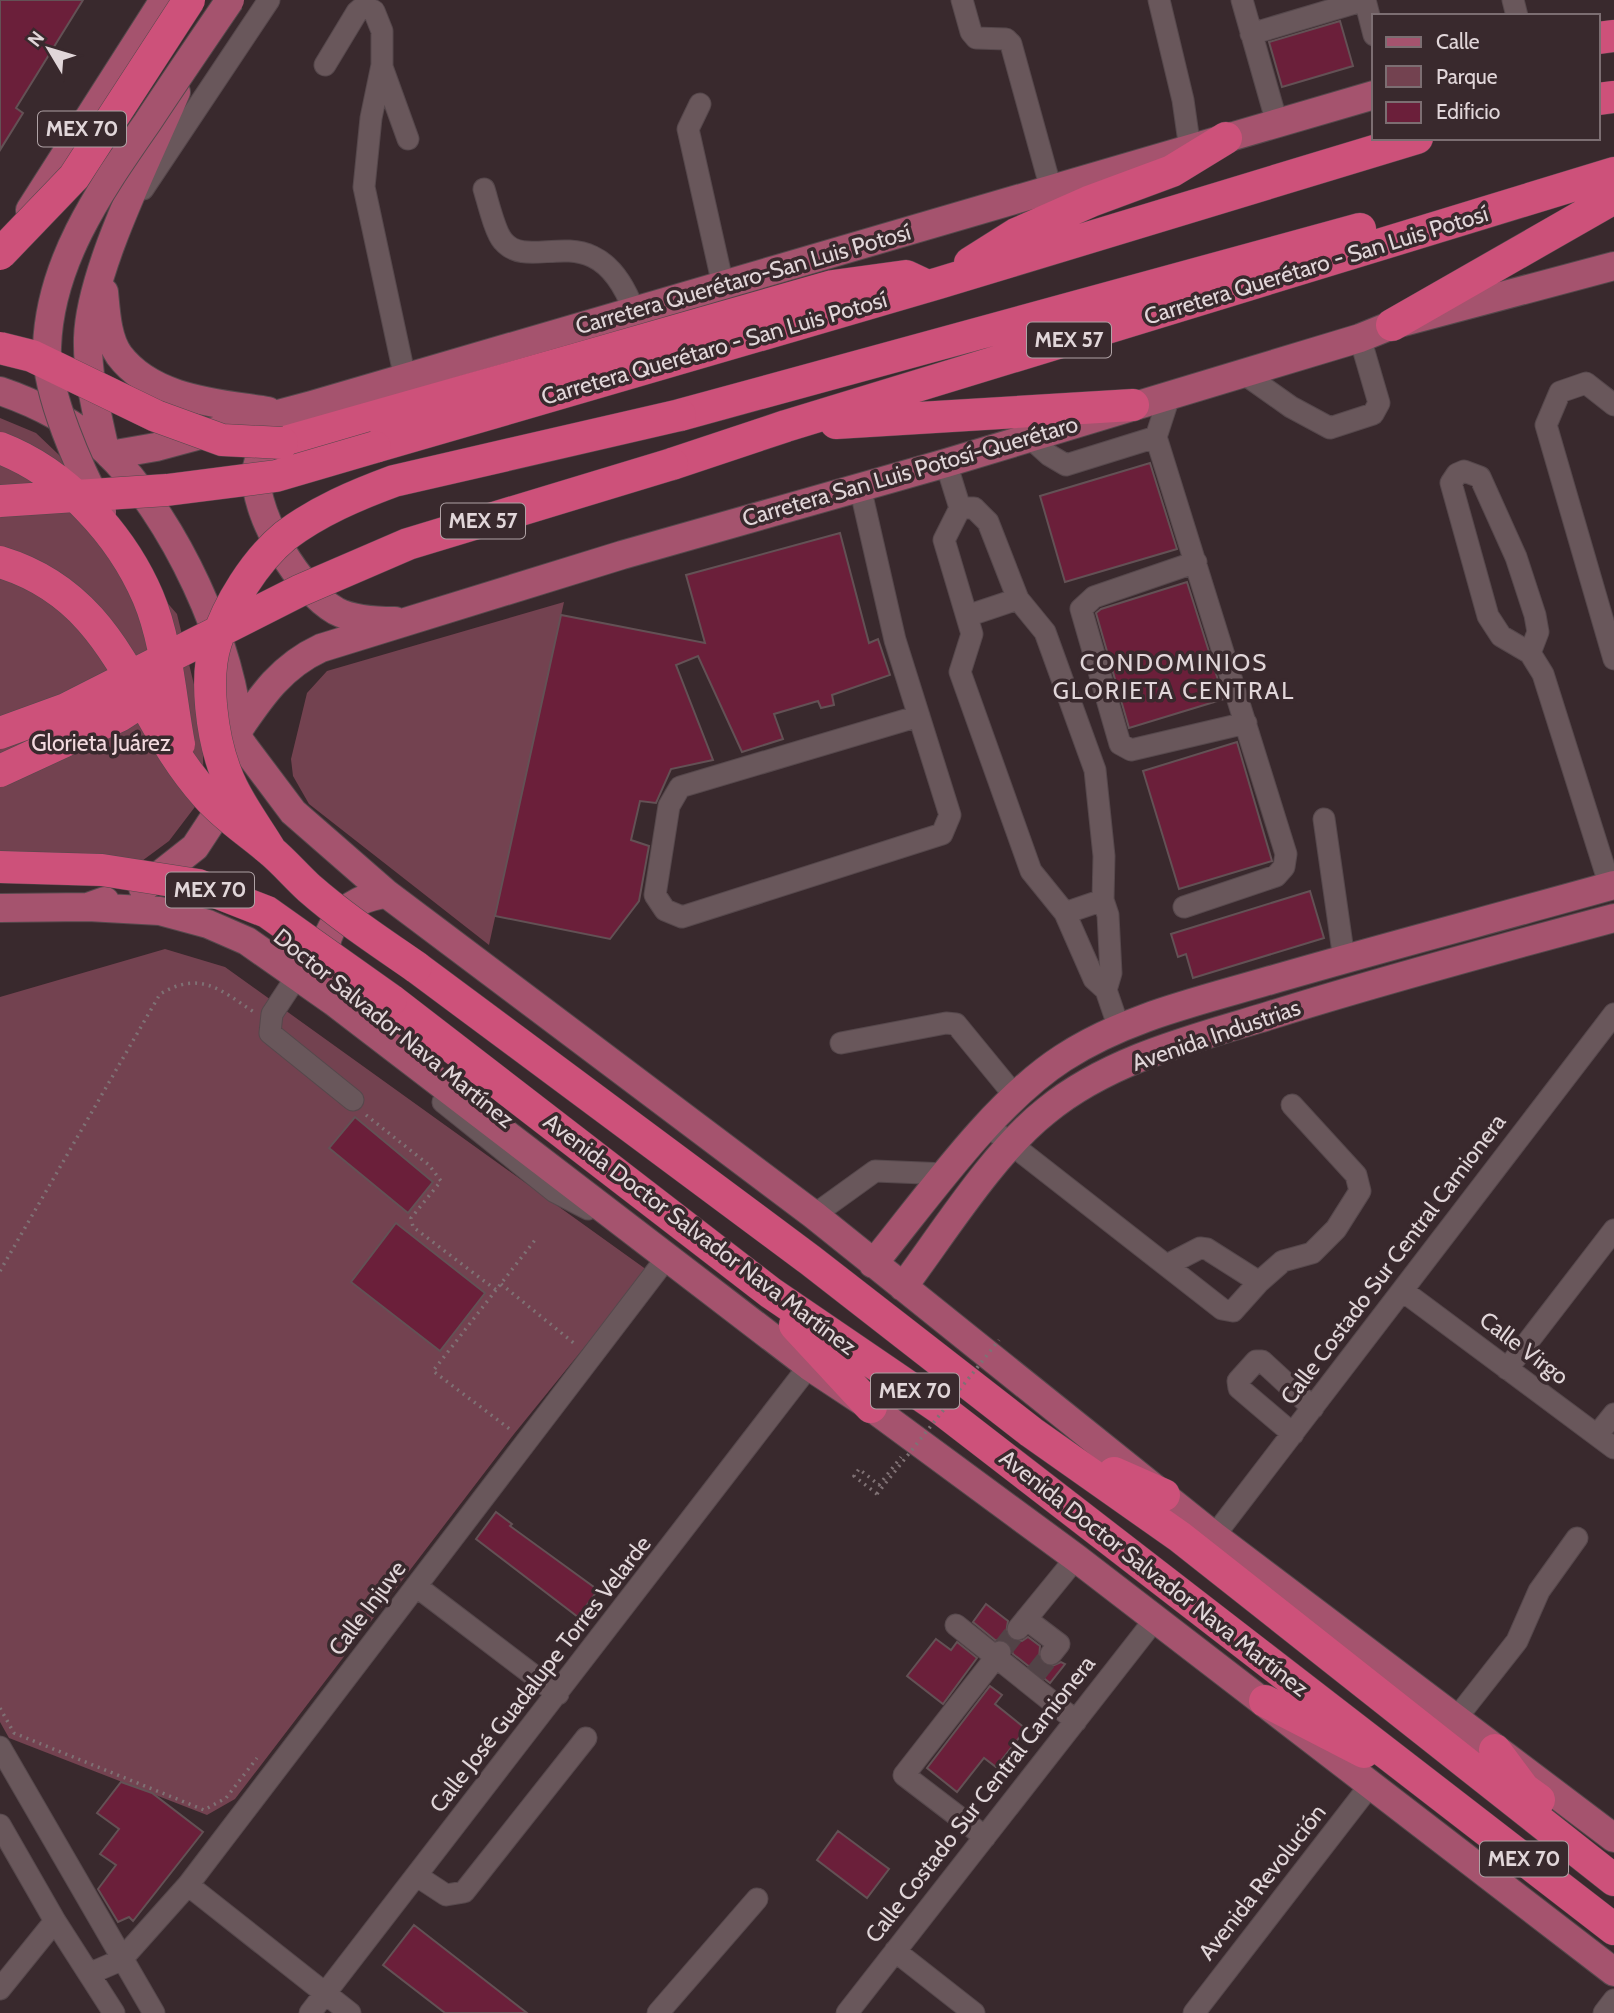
<svg xmlns="http://www.w3.org/2000/svg" width="1614" height="2013" font-family="Cabin,sans-serif">
<style>
.green{fill:#734250}
.building{fill:#6b1f3a;stroke:#635155;stroke-width:2}
.lines{fill:none;stroke-linecap:round;stroke-linejoin:round}
.minor-tunnel{stroke:#524347;stroke-width:21;stroke-dasharray:21 10;stroke-linecap:butt}
.minor-casing{stroke:#56484c;stroke-width:23}
.major-casing{stroke:#56484c;stroke-width:30}
.highway-casing{stroke:#56484c;stroke-width:33}
.path{stroke:#7f7174;stroke-width:3.5;stroke-dasharray:2 5;stroke-linecap:butt}
.minor{stroke:#69575b;stroke-width:21}
.major{stroke:#a5536e;stroke-width:28}
.highway{stroke:#cd517a;stroke-width:32}
.major-bridge-casing{stroke:#56484c;stroke-width:30;stroke-linecap:butt}
.highway-bridge-casing{stroke:#56484c;stroke-width:33;stroke-linecap:butt}
.path-bridge{stroke:#7f7174;stroke-width:3.5;stroke-dasharray:2 5;stroke-linecap:butt}
.major-bridge{stroke:#a5536e;stroke-width:28}
.highway-bridge{stroke:#cd517a;stroke-width:32}
.labels{text-anchor:middle;stroke-width:7;stroke-linejoin:round;paint-order:stroke}
.shield{fill:#39292d;stroke:#afa2a5;stroke-width:2}
.shield-label{font-size:21px;font-weight:bold;fill:#e1d6d9}
.street-label{font-size:23px;fill:#e1d6d9;stroke:#39292d}
.park-label{font-size:23px;fill:#f3dadf;stroke:#39292d}
.neighbourhood-label{font-size:24px;letter-spacing:2px;fill:#e1d6d9;stroke:#39292d}
</style>
<rect width="100%" height="100%" fill="#39292d"/>
<!-- green -->
<path class="green" d="M0,418L36,433L100,494L118,546L177,614L202,718L204,795L169,841L127,872L0,877Z
M564,602L489,945L309,804L293,776L291,759L307,693L327,671Z
M165,949L225,967L647,1270L514,1434L235,1799L207,1815L9,1738L0,1722V997Z"/>
<!-- building -->
<path class="building" d="M0,0H83L16,108L23,113L0,150Z
M1340,21L1353,66L1282,87L1269,42Z
M1150,463L1177,549L1065,582L1040,496Z
M840,533L869,643L878,639L890,675L832,695L834,705L821,708L818,701L774,714L783,739L742,752L698,656L676,665L713,760L671,769L656,803L640,801L631,840L649,846L639,901L610,939L495,916L561,615L705,643L686,575Z
M1187,582L1224,699L1129,728L1096,613L1101,609Z
M1237,742L1272,861L1179,889L1143,771Z
M1310,891L1324,938L1193,978L1186,954L1178,957L1171,934Z
M355,1117L433,1182L408,1213L329,1148Z
M396,1223L485,1293L440,1351L351,1282Z
M496,1512L512,1524L510,1526L598,1590L578,1617L476,1539Z
M986,1604L1008,1621L1006,1633L1010,1640L1022,1641L1028,1637L1040,1646L1039,1658L1043,1665L1050,1667L1061,1662L1065,1664L1050,1683L1013,1654L1009,1642L995,1640L973,1622Z
M936,1639L951,1650L957,1642L977,1658L943,1704L907,1676Z
M990,1686L1002,1695L995,1704L1026,1729L996,1767L984,1758L957,1792L927,1768Z
M121,1782L152,1793L203,1832L133,1921L129,1917L118,1922L98,1889L116,1865L100,1854L119,1829L97,1813Z
M838,1831L889,1869L867,1898L817,1860Z
M414,1925L527,2013H445L383,1965Z"/>
<g class="lines">
<!-- minor-tunnel -->
<path class="minor-tunnel" d="M1000,1652L1018,1629
M1033,1677L1051,1654"/>
<!-- minor casing -->
<g class="minor-casing">
<path id="minor" d="M962,0L971,32L976,38L1006,39L1011,44L1051,189
M1159,0L1183,100L1190,149
M1242,0L1277,123
M1365,0L1374,35
M1513,0L1517,16
M1251,34L1365,0
M325,65L357,12L364,6L374,11L382,31V65L371,118L364,187L405,378
M382,67L408,139
M700,104L688,129L723,285
M143,189L269,0
M484,189C488,202 495,232 503,241C532,276 596,209 634,311
M1243,373L1291,407L1330,428L1373,414L1379,403L1360,338
M1614,405L1586,383L1560,392L1546,425L1614,659
M1029,437L1049,455L1066,465L1156,437L1170,394
M1156,437L1286,854L1284,867L1276,876L1184,907
M946,463L960,508L944,540L972,634L960,672L1031,871L1065,913L1094,979L1106,990L1111,973L1108,915L1103,900L1104,856L1095,770L1045,632L1018,599L988,522L974,508H960
M860,487L895,640L950,815L942,834L682,917L665,910L655,895L669,806L680,787L919,716
M1196,562L1094,597L1081,609L1120,744L1131,750L1246,723
M967,616L1018,599
M1530,653L1538,632L1535,615L1516,557L1480,477L1464,471L1457,474L1451,483L1488,616L1501,636L1530,653L1543,674L1610,886
M1324,819L1344,959
M1065,913L1103,900
M297,976L272,1014L270,1033L353,1100
M1106,990L1119,1028
M841,1043L946,1023L956,1024L1015,1096
M443,1102L555,1192L588,1209
M988,1126L1222,1309L1233,1311L1259,1282L1207,1249L1200,1248L1167,1265
M814,1215L875,1171L947,1174
M1259,1282L1283,1261L1312,1253L1336,1229L1360,1191L1356,1175L1292,1105
M1403,1291L1614,1448
M1507,1369L1614,1230
M1293,1434L1239,1388L1238,1381L1256,1361H1262L1313,1408
M1597,1435L1614,1414
M1214,1536L1614,1014
M416,1586L558,1694
M1026,1619L1059,1644L1051,1654
M956,1625L1076,1721
M1018,1629L1076,1558
M1455,1720L1517,1641L1539,1591L1577,1538
M0,1747L154,2013
M0,1825L55,1921L114,2013
M985,1837L904,1775L1000,1652
M417,1876L446,1895L464,1892L586,1738
M188,1885L350,2013
M895,1951L974,2013
M91,1973L121,1960L188,1885L668,1256
M0,1989L55,1921
M310,2013L809,1366
M658,2013L757,1899
M847,2013L1156,1618
M1194,2013L1371,1784
M1604,2013L1614,2000"/>
</g>
<!-- major casing -->
<g class="major-casing">
<path id="major" d="M30,210L164,0
M104,292C106,312 107,338 119,355C153,400 218,403 268,411
M0,391C36,403 79,425 106,451C172,513 236,649 239,738
M282,427C269,437 257,457 256,474C255,517 299,590 336,611C353,620 376,621 395,621
M105,450C97,413 87,376 88,338C90,270 149,157 176,92
M110,455L156,447L312,405L1374,95
M239,729C262,695 282,666 321,648L622,555L946,463L1360,338L1392,325L1614,266
M239,740L293,812L387,894L814,1215L1214,1536L1614,1838
M143,888L195,847L218,812L228,788
M88,907L160,911L208,924L247,941L334,1002L809,1366L871,1407L1076,1558L1614,1972
M0,908L88,907L105,901
M326,974C318,930 345,898 387,894
M873,1264C927,1198 992,1104 1063,1058C1126,1017 1200,1001 1271,980C1385,947 1500,917 1614,885
M903,1287C944,1232 993,1153 1046,1111C1108,1060 1192,1039 1268,1016C1383,980 1498,949 1614,918"/>
</g>
<!-- highway casing -->
<g class="highway-casing">
<path id="highway" d="M1598,38L1614,36
M1598,99L1614,97
M970,263L1016,234L1091,201L1172,171L1226,138
M1392,325L1614,198
M680,415L1360,229
M836,423L1133,405
M282,443L833,286L906,276L921,283
M375,447L939,283L1417,138
M672,464L786,426L1614,173
M416,967L810,1260L1031,1432L1180,1537L1614,1880
M391,1000L771,1293L941,1409L1614,1929
M795,1325L871,1407
M1114,1473L1164,1495
M1265,1701L1364,1752
M1495,1750L1524,1789L1539,1800"/>
</g>
<!-- path -->
<path class="path" d="M366,1115L429,1165L441,1181L411,1218L413,1227L496,1290L535,1240
M0,1271L160,994C201,970 220,990 254,1012
M501,1284L575,1344
M496,1290L433,1371L511,1430
M877,1494L854,1476L859,1469L879,1485L901,1457
M0,1708L14,1733L204,1810L226,1798L257,1758"/>
<!-- minor -->
<use href="#minor" class="minor"/>
<!-- major -->
<use href="#major" class="major"/>
<!-- highway -->
<use href="#highway" class="highway"/>
<!-- major-bridge casing -->
<g class="major-bridge-casing">
<path id="major-bridge" d="M102,512C81,471 45,393 47,347C50,261 100,191 147,123C174,82 202,41 230,0"/>
</g>
<!-- highway-bridge casing -->
<g class="highway-bridge-casing">
<path id="highway-bridge" d="M0,254L74,177L189,0
M0,348L32,356L156,416L222,440L282,443
M0,448C65,473 121,534 148,597C167,642 170,696 179,744
M0,501L167,490L276,476L375,447
M0,562C122,599 132,713 206,795C225,817 249,832 271,851C284,862 296,876 309,888C342,917 380,942 416,967
M0,733L66,709L299,591L408,544L672,464
M0,771L119,716L161,689
M271,851C256,826 236,800 226,773C212,737 204,678 216,642C228,604 255,561 285,536C318,511 356,495 394,481L680,415
M0,867L102,870L198,885L267,912L391,1000"/>
</g>
<!-- path-bridge -->
<path class="path-bridge" d="M877,1494L999,1340"/>
<!-- major-bridge -->
<use href="#major-bridge" class="major-bridge"/>
<!-- highway-bridge -->
<use href="#highway-bridge" class="highway-bridge"/>
</g>
<g class="labels">
<!-- shield labels -->
<g class="shield">
<rect x="38" y="111.5" width="88" height="35" rx="5"/>
<rect x="1027" y="322.5" width="84" height="35" rx="5"/>
<rect x="441" y="503.5" width="84" height="35" rx="5"/>
<rect x="166" y="872.5" width="88" height="35" rx="5"/>
<rect x="871" y="1373.5" width="88" height="35" rx="5"/>
<rect x="1480" y="1841.5" width="88" height="35" rx="5"/>
</g>
<g class="shield-label">
<text x="82" y="136">MEX 70</text>
<text x="1069" y="347">MEX 57</text>
<text x="483" y="528">MEX 57</text>
<text x="210" y="897">MEX 70</text>
<text x="915" y="1398">MEX 70</text>
<text x="1524" y="1866">MEX 70</text>
</g>
<!-- street labels -->
<g class="street-label">
<text transform="translate(1316 265) rotate(-17)" y="8">Carretera Querétaro - San Luis Potosí</text>
<text transform="translate(743 279) rotate(-16)" y="8">Carretera Querétaro-San Luis Potosí</text>
<text transform="translate(714 348) rotate(-16)" y="8">Carretera Querétaro - San Luis Potosí</text>
<text transform="translate(910 471) rotate(-16)" y="8">Carretera San Luis Potosí-Querétaro</text>
<text transform="translate(394 1028) rotate(39)" y="8">Doctor Salvador Nava Martínez</text>
<text transform="translate(1216 1035) rotate(-19)" y="8">Avenida Industrias</text>
<text transform="translate(700 1234) rotate(37)" y="8">Avenida Doctor Salvador Nava Martínez</text>
<text transform="translate(1393 1259) rotate(-53)" y="8">Calle Costado Sur Central Camionera</text>
<text transform="translate(1524 1348) rotate(37)" y="8">Calle Virgo</text>
<text transform="translate(1154 1573) rotate(38)" y="8">Avenida Doctor Salvador Nava Martínez</text>
<text transform="translate(367 1608) rotate(-53)" y="8">Calle Injuve</text>
<text transform="translate(540 1674) rotate(-52)" y="8">Calle José Guadalupe Torres Velarde</text>
<text transform="translate(980 1799) rotate(-52)" y="8">Calle Costado Sur Central Camionera</text>
<text transform="translate(1262 1882) rotate(-52)" y="8">Avenida Revolución</text>
</g>
<!-- park labels -->
<g class="park-label">
<text x="101" y="751">Glorieta Juárez</text>
</g>
<!-- neighbourhood labels -->
<g class="neighbourhood-label">
<text x="1174" y="671">CONDOMINIOS<tspan x="1174" dy="28">GLORIETA CENTRAL</tspan></text>
</g>
</g>
<!-- legend -->
<rect x="1372" y="14" width="228" height="126" fill="#39292d" stroke="#7c6e72" stroke-width="2"/>
<rect x="1386" y="37" width="35" height="10" fill="#a5536e" stroke="#7c6e72" stroke-width="2"/>
<text x="1436" y="49" font-size="21" fill="#e1d6d9">Calle</text>
<rect x="1386" y="66" width="35" height="21" fill="#734250" stroke="#7c6e72" stroke-width="2"/>
<text x="1436" y="84" font-size="21" fill="#e1d6d9">Parque</text>
<rect x="1386" y="102" width="35" height="21" fill="#6b1f3a" stroke="#7c6e72" stroke-width="2"/>
<text x="1436" y="119" font-size="21" fill="#e1d6d9">Edificio</text>
<!-- north arrow -->
<g transform="translate(49 49) rotate(308)" stroke="#39292d" stroke-width="5" paint-order="stroke">
<path d="M0-5L12 26L0 18L-12 26Z" fill="#e1d6d9"/>
<text y="-10" font-size="19" font-weight="bold" text-anchor="middle" fill="#e1d6d9">N</text>
</g>
</svg>
